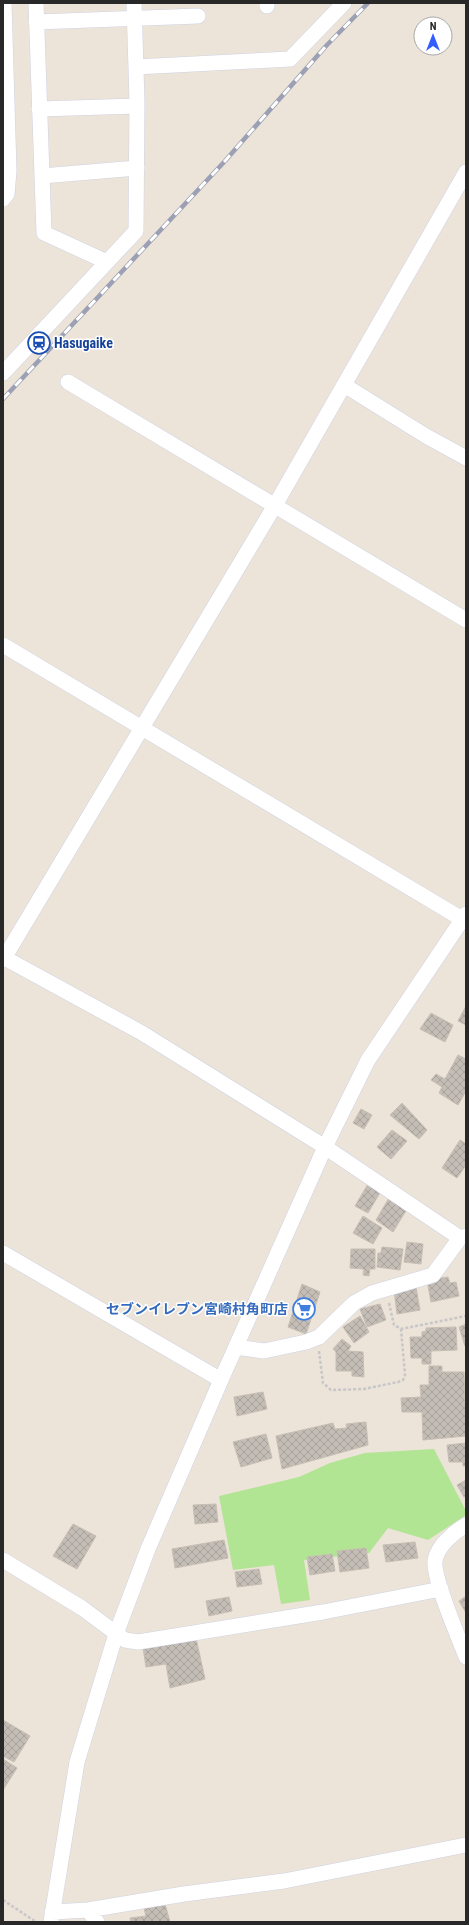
<svg xmlns="http://www.w3.org/2000/svg" width="469" height="1925" font-family="'Roboto Condensed','Noto Sans JP',sans-serif">
<style>
.grass{fill:#b1e593}
.building{fill:url(#building-cross-hatch);stroke:#c7bfb3}
.lines{fill:none;stroke-linecap:round;stroke-linejoin:round}
.minor-casing{stroke:#cfd3e2;stroke-width:16}
.path{stroke:#c7c7c7;stroke-width:2.5;stroke-dasharray:3 2;stroke-linecap:butt}
.minor{stroke:#fff;stroke-width:15}
.rail-casing{stroke:#9ca0b4;stroke-width:4.5}
.rail{stroke:#fff;stroke-width:3;stroke-dasharray:9;stroke-linecap:butt}
.labels{text-anchor:middle;stroke-width:3;stroke-linejoin:round;paint-order:stroke}
.transit-label{font-size:14px;font-weight:bold;fill:#164399;stroke:#fff;text-anchor:start}
.shop-label{font-size:14px;font-weight:bold;fill:#366cbe;stroke:#fff;text-anchor:end}
</style>
<defs>
<pattern id="building-cross-hatch" width="8" height="8" patternUnits="userSpaceOnUse"><rect width="8" height="8" fill="#c3bdb6"/><path d="M0 0l8 8M0 8l8-8" fill="none" stroke="#a8a29c"/></pattern>
</defs>
<rect width="100%" height="100%" fill="#ece3d9"/>
<!-- grass -->
<path class="grass" d="M434,1449L466,1511V1515L428,1540L388,1528L369,1553L304,1560L310,1600L281,1604L274,1565L233,1570L219,1496L299,1477L330,1463L365,1453Z"/>
<!-- building -->
<path class="building" d="M466,1006V1025L458,1021Z
M431,1013L453,1025L445,1042L420,1029Z
M458,1055L466,1059V1091L458,1105L439,1093L442,1087L431,1080L436,1074L445,1079Z
M402,1103L427,1130L419,1139L390,1115Z
M361,1109L372,1115L364,1129L353,1123Z
M392,1130L407,1141L391,1159L377,1147Z
M460,1140L466,1144V1165L457,1178L442,1168Z
M368,1184L381,1191L368,1213L355,1206Z
M389,1198L407,1209L393,1232L376,1220Z
M363,1216L382,1228L373,1244L353,1233Z
M407,1242L423,1244L421,1264L404,1262Z
M382,1247L403,1249L400,1270L377,1267L378,1253H381Z
M351,1249H375V1269H370L369,1276L363,1275L364,1269L350,1268Z
M448,1277L450,1283L456,1282L459,1296L431,1302L427,1280Z
M302,1284L320,1292L306,1334L288,1327Z
M416,1287L420,1310L397,1314L394,1290Z
M380,1304L386,1320L367,1327L360,1309Z
M360,1316L369,1332L354,1343L343,1327Z
M466,1324V1345L465,1346L459,1327Z
M456,1327L457,1350L431,1351V1364H422V1358H411L410,1337H422V1332L426,1331V1328Z
M342,1339L351,1346L348,1351L363,1352L364,1377L352,1376V1371H336V1352L333,1349Z
M429,1366H442V1372H464L466,1436L423,1440L422,1412H402L401,1398L421,1397L420,1385H429Z
M263,1392L267,1409L237,1416L234,1397Z
M366,1422L368,1445L282,1469L276,1436L333,1423L335,1429L347,1428L346,1424Z
M266,1434L272,1458L241,1467L233,1442Z
M466,1443V1466H463V1462H449L447,1445Z
M466,1480V1496L464,1497L457,1485Z
M216,1504L218,1522L195,1524L193,1505Z
M73,1524L96,1536L77,1569L53,1556Z
M224,1540L228,1558L175,1568L172,1549Z
M415,1542L418,1558L386,1562L383,1545Z
M366,1548L369,1568L340,1572L337,1551Z
M332,1554L335,1571L310,1575L307,1557Z
M259,1569L262,1584L237,1587L235,1572Z
M466,1596V1613L459,1601Z
M229,1597L232,1611L209,1616L206,1601Z
M196,1638L205,1679L170,1688L166,1664L146,1667L143,1648Z
M3,1720L30,1736L14,1762L3,1756Z
M3,1759L17,1768L3,1790Z
M165,1904L170,1922H131L130,1918L146,1916L144,1908Z"/>
<g class="lines">
<!-- minor casing -->
<g class="minor-casing">
<path id="minor" d="M36,3L44,233L107,262
M267,3V6
M36,22L198,16
M136,67L290,59L344,3
M39,109L137,106
M42,176L137,168
M3,199L7,194L9,171L4,3
M3,373L136,231L137,102L134,3
M68,382L466,620
M344,385L426,436L466,458
M3,645L462,919
M3,957L142,1033L325,1147L460,1238
M3,960L274,507L466,172
M3,1253L221,1380
M236,1347L264,1351L306,1342L319,1337L354,1303L372,1293L433,1275L460,1238L466,1236
M466,1525C454,1532 437,1546 435,1561C433,1579 459,1638 466,1657
M3,1560L82,1608L125,1640L138,1642L323,1612L441,1589
M88,1910L97,1922
M52,1912L88,1910L184,1894L284,1881L466,1845
M51,1922L77,1762L116,1634L148,1549L221,1380L325,1147L368,1060L466,914"/>
</g>
<!-- path -->
<path class="path" d="M389,1303L394,1325L401,1329L466,1316
M319,1351L323,1383L331,1390L364,1389L398,1382L403,1380L405,1375L401,1329
M3,1900L36,1922"/>
<!-- minor -->
<use href="#minor" class="minor"/>
<!-- rail casing -->
<g class="rail-casing">
<path id="rail" d="M3,399L225,161L326,46L368,3"/>
</g>
<!-- rail -->
<use href="#rail" class="rail"/>
</g>
<!-- icons -->
<defs>
<g id="station-ring" transform="scale(1.15)"><circle r="9.5" fill="#fff" stroke="#1a4fb4" stroke-width="1.5"/><path d="M-3-6H3Q5-6 5-4V2Q5 4 3 4L4.5 6H3L1.5 4h-3L-3 6H-4.5L-3 4Q-5 4-5 2V-4Q-5-6-3-6ZM-3.5-4v3h7v-3ZM-3.5 1v1.5H-2V1ZM2 1v1.5H3.5V1Z" fill="#1a4fb4"/></g>
<g id="supermarket-ring" transform="scale(1.15)"><circle r="9.5" fill="#fff" stroke="#3f7fe0" stroke-width="1.5"/><path d="M-6-5.5h2.5l.6 2H6L4.5 2H-2.5L-4.4-4H-6ZM-1.5 3.2a1.3 1.3 0 1 0 .1 0ZM3 3.2a1.3 1.3 0 1 0 .1 0Z" fill="#3f7fe0"/></g>
</defs>
<g fill-rule="evenodd">
<use href="#station-ring" x="39" y="343"/>
<use href="#supermarket-ring" x="304" y="1309"/>
</g>
<g class="labels">
<!-- transit labels -->
<g class="transit-label">
<text x="54" y="348">Hasugaike</text>
</g>
<!-- shop labels -->
<g class="shop-label">
<text x="288" y="1314">セブンイレブン宮崎村角町店</text>
</g>
</g>
<!-- border -->
<rect width="469" height="1925" fill="none" stroke="#282828" stroke-width="8"/>
<!-- north arrow -->
<g transform="translate(433 36)"><circle r="19" fill="#ffffff" stroke="#a9a9a9"/>
<path d="M0-3L7 15L0 10L-7 15Z" fill="#335eff"/>
<text y="-6" font-size="11" font-weight="bold" text-anchor="middle" fill="#282828">N</text>
</g>
</svg>
